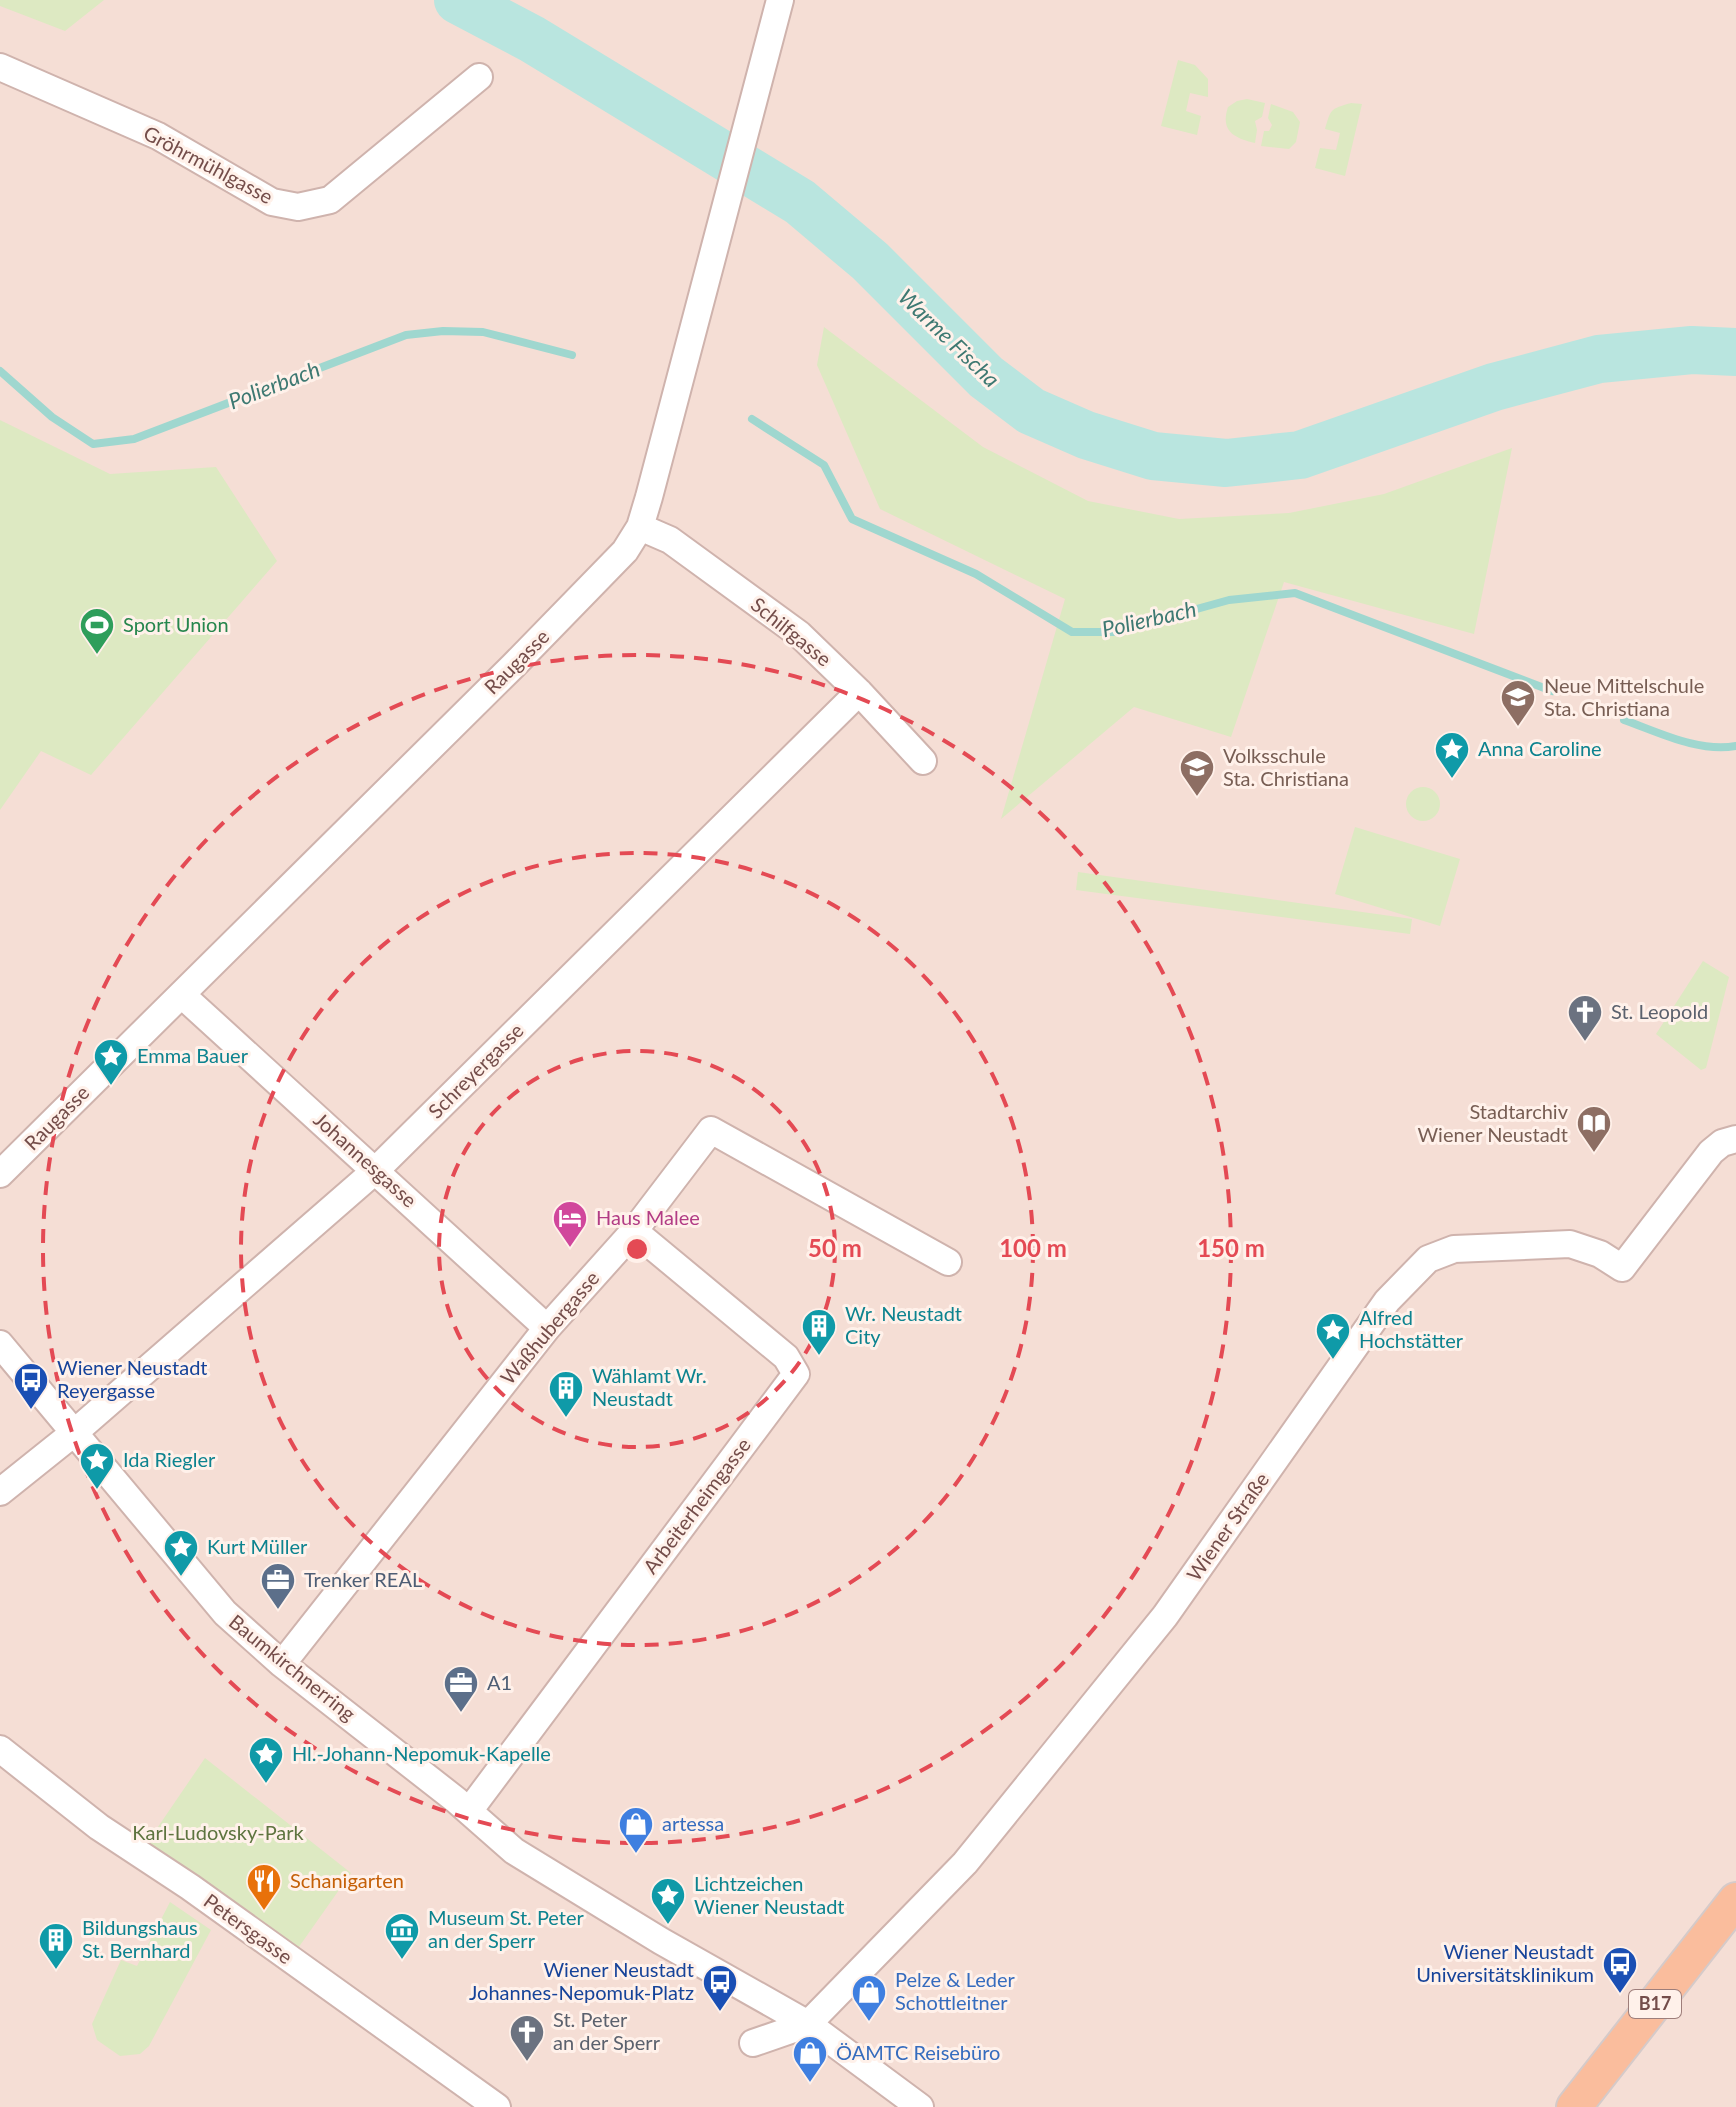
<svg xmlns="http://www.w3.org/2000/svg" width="1736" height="2107" font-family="Lato,sans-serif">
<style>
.residential{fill:#f5ded5}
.green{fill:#dde9c2}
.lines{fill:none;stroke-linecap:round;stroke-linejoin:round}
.stream{stroke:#9fd7cf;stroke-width:8}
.river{stroke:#b9e5df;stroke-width:48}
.minor-casing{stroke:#cfb3ad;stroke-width:30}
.major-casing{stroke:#d5cac9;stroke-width:38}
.minor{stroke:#fff;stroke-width:26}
.major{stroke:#fabd9d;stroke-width:34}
.ring{fill:none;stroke:#e44a54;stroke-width:4;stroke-dasharray:14 10}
.labels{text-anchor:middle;stroke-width:6;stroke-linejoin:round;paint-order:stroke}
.shield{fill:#fff1ea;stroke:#9e7e7a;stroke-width:2}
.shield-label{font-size:18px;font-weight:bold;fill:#744d4a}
.street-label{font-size:20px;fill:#744d4a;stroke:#fff1ea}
.leisure-label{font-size:20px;fill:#27864d;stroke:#fff1ea;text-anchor:start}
.education-label{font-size:20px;fill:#785e54;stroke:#fff1ea;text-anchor:start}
.culture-label{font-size:20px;fill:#0d838f;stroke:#fff1ea;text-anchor:start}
.worship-label{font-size:20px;fill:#5b616d;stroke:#fff1ea;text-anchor:start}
.hotel-label{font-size:20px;fill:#b23c85;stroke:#fff1ea;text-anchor:start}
.transit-label{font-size:20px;fill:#164399;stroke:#fff1ea;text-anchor:end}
.service-label{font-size:20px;fill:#4e5e75;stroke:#fff1ea;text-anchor:start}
.shop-label{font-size:20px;fill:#366cbe;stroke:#fff1ea;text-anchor:start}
.park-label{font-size:20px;fill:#5e743f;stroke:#fff1ea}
.food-label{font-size:20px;fill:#c56008;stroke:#fff1ea;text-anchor:start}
.water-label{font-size:22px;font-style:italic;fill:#3e7972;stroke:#fff1ea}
.centre{fill:#e44a54;stroke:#fff1ea;stroke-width:4}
.ring-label{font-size:24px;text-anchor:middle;font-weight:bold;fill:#e44a54;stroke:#fff1ea;stroke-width:6;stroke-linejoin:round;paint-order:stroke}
</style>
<rect width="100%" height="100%" fill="#fcece4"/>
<!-- residential -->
<path class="residential" d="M0,0H1736V2107H0Z"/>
<!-- green -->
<path class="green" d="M0,0H104L65,31L0,6Z
M1178,60L1195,65L1208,79V97L1190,93L1186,111L1201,116L1197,135L1161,126Z
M1247,99L1265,103L1262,117L1255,121L1257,130L1255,143C1234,138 1220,131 1228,107L1237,101Z
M1351,103L1362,104L1345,176L1315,168L1320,148L1336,150L1340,133L1325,129C1331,109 1330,109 1351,103Z
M1271,104L1293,112L1300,122L1296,142L1289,149L1261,146L1264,131H1269L1272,125L1268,118Z
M824,327L983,447L1088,501L1179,519L1289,513L1384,494L1512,448L1474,634L1284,582L1231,737L1134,707L1001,819L1065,599L880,509L817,365Z
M0,420L110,474L216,467L277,561L91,775L41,751L0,810Z
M1406 804a17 17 0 1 1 34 0a17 17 0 1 1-34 0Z
M1355,827L1460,859L1440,926L1335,894Z
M1078,872L1412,919L1410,934L1076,890Z
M1703,961L1729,977L1706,1068L1701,1070L1656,1034Z
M205,1758L351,1873L296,1951L195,1880L147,1843Z
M170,1902L211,1930L149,2046L140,2054L120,2056L97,2040L92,2024L121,1960L137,1966Z"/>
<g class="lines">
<!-- stream -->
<path class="stream" d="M0,371L52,417L93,444L134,439L406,335L443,331L483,332L572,355
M752,419L824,465L852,519L976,574L1072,632H1114L1229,600L1295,593L1552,691
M1624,720C1658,732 1699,753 1736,746"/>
<!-- river -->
<path class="river" d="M458,0L532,39L800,202L870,261L986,377L1031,411L1086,435L1153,456L1226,463L1300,455L1494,387L1599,359L1692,350L1736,352"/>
<!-- minor casing -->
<g class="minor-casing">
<path id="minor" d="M0,67L158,136L272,202L298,207L330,200L479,77
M640,527L670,540L799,634L859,692L923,761
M182,995L547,1328
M0,1174L513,666L625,551L640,527L649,497L780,0
M0,1344L225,1613L282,1664L456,1800L514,1851L661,1941L808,2024L920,2107
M0,1492L75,1432L376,1170L859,692
M282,1664L547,1328L634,1231L711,1130L948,1262
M0,1749L99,1827L190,1887L497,2107
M469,1811L796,1374L786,1357L634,1231
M753,2043L808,2024L965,1863L1165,1616L1387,1301L1428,1259L1454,1249L1570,1244L1600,1254L1622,1268L1711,1152L1722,1143L1736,1139"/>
</g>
<!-- major casing -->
<g class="major-casing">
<path id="major" d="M1574,2107L1736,1900"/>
</g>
<!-- minor -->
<use href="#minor" class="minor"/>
<!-- major -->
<use href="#major" class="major"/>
</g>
<!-- distance rings -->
<g class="ring">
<circle cx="637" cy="1249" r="198"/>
<circle cx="637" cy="1249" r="396"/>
<circle cx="637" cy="1249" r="594"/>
</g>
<!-- icons -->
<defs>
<g id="stadium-pin" transform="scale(1.8)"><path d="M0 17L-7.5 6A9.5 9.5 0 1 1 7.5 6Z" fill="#2e9e5b" stroke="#fff1ea"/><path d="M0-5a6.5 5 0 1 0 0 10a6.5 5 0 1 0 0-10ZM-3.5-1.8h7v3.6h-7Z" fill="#fff"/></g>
<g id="school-pin" transform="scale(1.8)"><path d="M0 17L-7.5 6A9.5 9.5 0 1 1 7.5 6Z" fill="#8d6e63" stroke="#fff1ea"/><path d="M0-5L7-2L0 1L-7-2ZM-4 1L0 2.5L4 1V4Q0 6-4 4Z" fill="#fff"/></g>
<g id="sight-pin" transform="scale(1.8)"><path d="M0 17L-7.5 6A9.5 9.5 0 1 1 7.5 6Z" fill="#0f9aa8" stroke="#fff1ea"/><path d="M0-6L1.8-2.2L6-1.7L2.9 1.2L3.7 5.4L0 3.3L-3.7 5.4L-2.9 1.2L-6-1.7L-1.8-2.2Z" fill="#fff"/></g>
<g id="church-pin" transform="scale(1.8)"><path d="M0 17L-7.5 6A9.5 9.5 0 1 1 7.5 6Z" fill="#6b7280" stroke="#fff1ea"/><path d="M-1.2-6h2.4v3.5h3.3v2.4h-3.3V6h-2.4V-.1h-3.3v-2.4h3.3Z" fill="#fff"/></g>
<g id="library-pin" transform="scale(1.8)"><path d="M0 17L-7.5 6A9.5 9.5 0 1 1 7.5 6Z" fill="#8d6e63" stroke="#fff1ea"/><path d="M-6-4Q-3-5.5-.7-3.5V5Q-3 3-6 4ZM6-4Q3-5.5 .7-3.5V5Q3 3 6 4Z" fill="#fff"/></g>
<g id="hotel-pin" transform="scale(1.8)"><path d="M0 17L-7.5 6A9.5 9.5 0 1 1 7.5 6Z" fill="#d1479c" stroke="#fff1ea"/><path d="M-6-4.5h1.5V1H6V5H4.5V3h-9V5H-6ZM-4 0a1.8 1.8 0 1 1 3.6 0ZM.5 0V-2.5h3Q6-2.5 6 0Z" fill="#fff"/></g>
<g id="building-pin" transform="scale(1.8)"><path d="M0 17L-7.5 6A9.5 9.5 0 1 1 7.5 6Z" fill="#0f9aa8" stroke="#fff1ea"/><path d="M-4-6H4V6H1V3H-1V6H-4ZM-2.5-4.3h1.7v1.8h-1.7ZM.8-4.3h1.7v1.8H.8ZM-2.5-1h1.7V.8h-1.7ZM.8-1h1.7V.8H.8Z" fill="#fff"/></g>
<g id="bus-pin" transform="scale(1.8)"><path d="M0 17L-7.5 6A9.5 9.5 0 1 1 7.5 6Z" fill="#1a4fb4" stroke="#fff1ea"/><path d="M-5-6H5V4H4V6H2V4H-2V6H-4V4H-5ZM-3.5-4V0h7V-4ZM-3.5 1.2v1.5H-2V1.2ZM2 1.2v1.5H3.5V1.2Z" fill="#fff"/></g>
<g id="office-pin" transform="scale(1.8)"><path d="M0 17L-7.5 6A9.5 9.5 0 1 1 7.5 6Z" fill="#5c6f8a" stroke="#fff1ea"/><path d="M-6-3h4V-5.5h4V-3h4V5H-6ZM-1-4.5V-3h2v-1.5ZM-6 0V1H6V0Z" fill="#fff"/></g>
<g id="shop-pin" transform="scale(1.8)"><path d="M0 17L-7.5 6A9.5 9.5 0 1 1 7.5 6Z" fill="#3f7fe0" stroke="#fff1ea"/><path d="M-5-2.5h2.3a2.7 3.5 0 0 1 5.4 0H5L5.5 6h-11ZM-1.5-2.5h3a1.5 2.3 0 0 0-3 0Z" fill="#fff"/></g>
<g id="restaurant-pin" transform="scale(1.8)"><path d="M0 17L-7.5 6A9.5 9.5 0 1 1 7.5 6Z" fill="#e8710a" stroke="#fff1ea"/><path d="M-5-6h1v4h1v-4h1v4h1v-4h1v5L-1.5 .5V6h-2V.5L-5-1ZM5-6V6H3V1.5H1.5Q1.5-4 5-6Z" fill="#fff"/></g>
<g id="museum-pin" transform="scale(1.8)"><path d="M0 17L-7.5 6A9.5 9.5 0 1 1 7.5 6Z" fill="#0f9aa8" stroke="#fff1ea"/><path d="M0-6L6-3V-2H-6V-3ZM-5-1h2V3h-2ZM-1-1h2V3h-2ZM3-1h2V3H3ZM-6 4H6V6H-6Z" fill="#fff"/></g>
</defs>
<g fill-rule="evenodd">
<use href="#stadium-pin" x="97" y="625"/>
<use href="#school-pin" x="1518" y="697"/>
<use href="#sight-pin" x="1452" y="749"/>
<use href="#school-pin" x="1197" y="767"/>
<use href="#church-pin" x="1585" y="1012"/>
<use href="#sight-pin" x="111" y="1056"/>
<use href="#library-pin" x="1594" y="1123"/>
<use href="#hotel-pin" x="570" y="1218"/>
<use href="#building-pin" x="819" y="1326"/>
<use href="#sight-pin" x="1333" y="1330"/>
<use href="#bus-pin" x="31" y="1380"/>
<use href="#building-pin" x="566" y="1388"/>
<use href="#sight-pin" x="97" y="1460"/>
<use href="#sight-pin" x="181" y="1547"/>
<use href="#office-pin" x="278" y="1580"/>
<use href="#office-pin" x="461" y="1683"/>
<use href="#sight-pin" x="266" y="1754"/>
<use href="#shop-pin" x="636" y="1824"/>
<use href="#restaurant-pin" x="264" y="1881"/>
<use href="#sight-pin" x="668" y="1895"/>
<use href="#museum-pin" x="402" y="1930"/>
<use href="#building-pin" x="56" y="1940"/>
<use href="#bus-pin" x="1620" y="1964"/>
<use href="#bus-pin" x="720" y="1982"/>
<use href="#shop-pin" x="869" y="1992"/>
<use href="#church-pin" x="527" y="2032"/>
<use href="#shop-pin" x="810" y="2053"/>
</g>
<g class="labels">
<!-- shield labels -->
<rect class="shield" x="1629" y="1990" width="52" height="28" rx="6"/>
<g class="shield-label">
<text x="1655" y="2010">B17</text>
</g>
<!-- street labels -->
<g class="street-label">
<text transform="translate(208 165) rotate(28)" y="7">Gröhrmühlgasse</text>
<text transform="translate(791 632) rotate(39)" y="7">Schilfgasse</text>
<text transform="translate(517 662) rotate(-45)" y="7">Raugasse</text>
<text transform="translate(476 1071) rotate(-45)" y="7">Schreyergasse</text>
<text transform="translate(57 1118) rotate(-45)" y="7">Raugasse</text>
<text transform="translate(365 1160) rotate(42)" y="7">Johannesgasse</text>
<text transform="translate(550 1328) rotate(-50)" y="7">Waßhubergasse</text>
<text transform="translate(697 1506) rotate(-53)" y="7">Arbeiterheimgasse</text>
<text transform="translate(1228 1527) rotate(-55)" y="7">Wiener Straße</text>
<text transform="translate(292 1668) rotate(39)" y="7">Baumkirchnerring</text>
<text transform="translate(248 1929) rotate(36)" y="7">Petersgasse</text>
</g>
<!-- leisure labels -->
<g class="leisure-label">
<text x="123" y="632">Sport Union</text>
</g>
<!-- education labels -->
<g class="education-label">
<text x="1544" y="693">Neue Mittelschule<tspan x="1544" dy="23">Sta. Christiana</tspan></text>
<text x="1223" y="763">Volksschule<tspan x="1223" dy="23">Sta. Christiana</tspan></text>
<text x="1568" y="1119" text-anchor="end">Stadtarchiv<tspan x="1568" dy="23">Wiener Neustadt</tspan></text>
</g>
<!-- culture labels -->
<g class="culture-label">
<text x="1478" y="756">Anna Caroline</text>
<text x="137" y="1063">Emma Bauer</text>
<text x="845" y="1321">Wr. Neustadt<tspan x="845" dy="23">City</tspan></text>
<text x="1359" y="1325">Alfred<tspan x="1359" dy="23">Hochstätter</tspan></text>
<text x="592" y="1383">Wählamt Wr.<tspan x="592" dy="23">Neustadt</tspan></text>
<text x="123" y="1467">Ida Riegler</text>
<text x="207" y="1554">Kurt Müller</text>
<text x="292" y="1761">Hl.-Johann-Nepomuk-Kapelle</text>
<text x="694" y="1891">Lichtzeichen<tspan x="694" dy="23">Wiener Neustadt</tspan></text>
<text x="428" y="1925">Museum St. Peter<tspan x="428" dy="23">an der Sperr</tspan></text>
<text x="82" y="1935">Bildungshaus<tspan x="82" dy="23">St. Bernhard</tspan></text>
</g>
<!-- worship labels -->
<g class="worship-label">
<text x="1611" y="1019">St. Leopold</text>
<text x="553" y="2027">St. Peter<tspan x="553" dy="23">an der Sperr</tspan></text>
</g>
<!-- hotel labels -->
<g class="hotel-label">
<text x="596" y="1225">Haus Malee</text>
</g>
<!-- transit labels -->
<g class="transit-label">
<text x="57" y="1375" text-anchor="start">Wiener Neustadt<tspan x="57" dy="23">Reyergasse</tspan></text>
<text x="1594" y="1959">Wiener Neustadt<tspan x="1594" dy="23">Universitätsklinikum</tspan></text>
<text x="694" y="1977">Wiener Neustadt<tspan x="694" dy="23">Johannes-Nepomuk-Platz</tspan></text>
</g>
<!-- service labels -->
<g class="service-label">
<text x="304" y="1587">Trenker REAL</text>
<text x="487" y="1690">A1</text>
</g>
<!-- shop labels -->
<g class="shop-label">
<text x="662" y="1831">artessa</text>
<text x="895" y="1987">Pelze &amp; Leder<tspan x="895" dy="23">Schottleitner</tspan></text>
<text x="836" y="2060">ÖAMTC Reisebüro</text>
</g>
<!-- park labels -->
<g class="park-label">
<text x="218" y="1840">Karl-Ludovsky-Park</text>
</g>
<!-- food labels -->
<g class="food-label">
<text x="290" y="1888">Schanigarten</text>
</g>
<!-- water labels -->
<g class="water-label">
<text transform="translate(949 338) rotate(44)" y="8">Warme Fischa</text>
<text transform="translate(274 385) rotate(-21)" y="8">Polierbach</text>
<text transform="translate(1149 619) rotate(-13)" y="8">Polierbach</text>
</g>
</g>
<circle cx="637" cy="1249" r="12" class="centre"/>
<g class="ring-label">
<text x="835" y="1257">50 m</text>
<text x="1033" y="1257">100 m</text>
<text x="1231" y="1257">150 m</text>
</g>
</svg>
